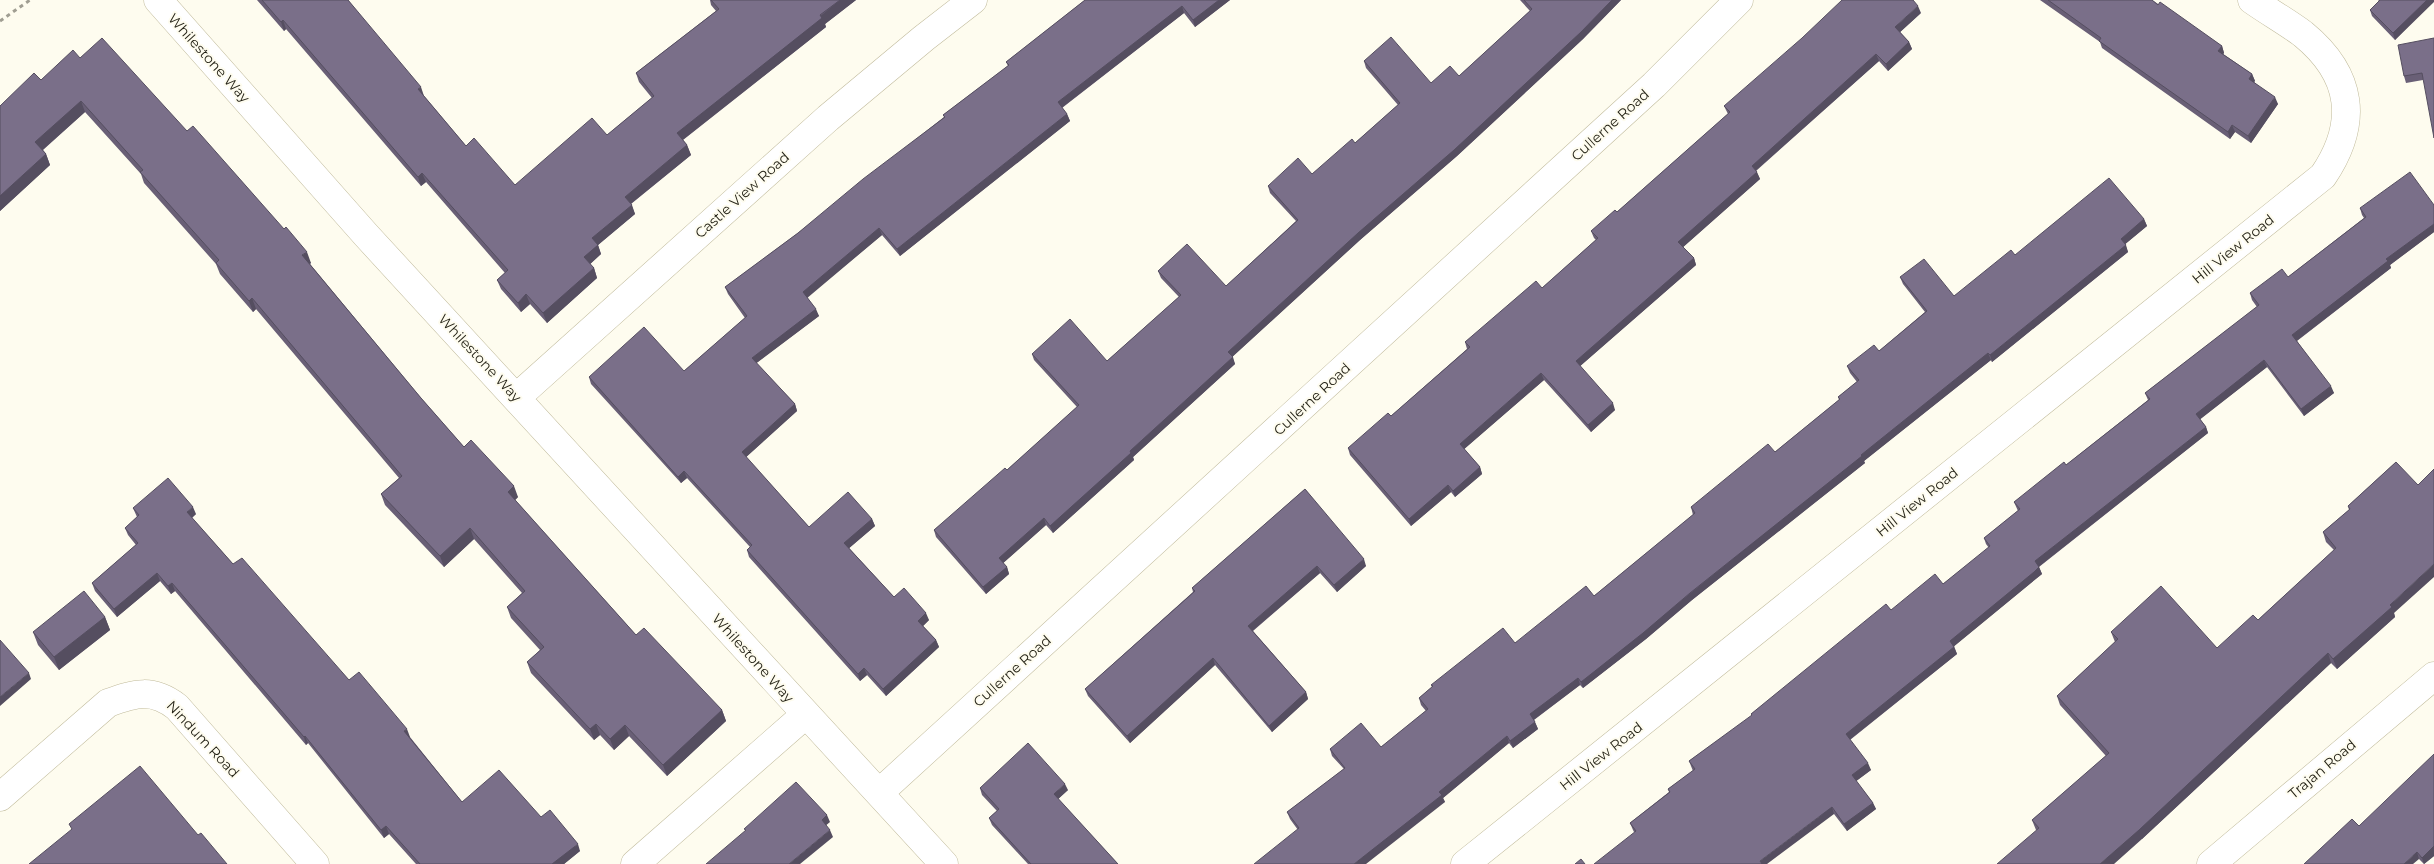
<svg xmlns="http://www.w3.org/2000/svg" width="2434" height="864" font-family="Montserrat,sans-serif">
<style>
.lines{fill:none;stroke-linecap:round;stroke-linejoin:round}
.minor-casing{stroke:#c1bb9c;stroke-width:29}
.path{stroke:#a09e92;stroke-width:3;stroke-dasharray:4 4;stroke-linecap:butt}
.minor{stroke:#fff;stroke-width:28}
.wall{fill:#695f76}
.shaded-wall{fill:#554e60}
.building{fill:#7a6f89;stroke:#554e60}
.labels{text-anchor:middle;stroke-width:4;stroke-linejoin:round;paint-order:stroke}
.street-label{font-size:14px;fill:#211f13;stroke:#fefcef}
</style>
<rect width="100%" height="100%" fill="#fefcef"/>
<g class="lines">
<!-- minor casing -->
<g class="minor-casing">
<path id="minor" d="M158,0L366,235L944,864
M517,397L828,118L924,38L973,0
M879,793L1654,85L1739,0
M0,797L108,703C136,693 152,688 177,707L315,864
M635,864L805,715
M1465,864L2323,176C2359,123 2353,75 2303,34C2287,22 2269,12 2252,0
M2211,864L2434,676"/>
</g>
<!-- path -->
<path class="path" d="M0,21L30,0"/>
<!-- minor -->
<use href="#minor" class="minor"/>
</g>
<!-- wall -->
<path class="wall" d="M257,0H348L424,96L466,146L515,185L607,135L652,98L639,82L636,73L716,11L711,5L710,0H856L825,24L826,27L683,140L687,145L691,155L631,204L635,214L598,245L601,254L590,264L594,268L597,278L547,323L530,304L521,312L501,289L497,280L505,273L426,182L421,186L286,29L284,31Z
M1085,0H1230L1195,27L1184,13L1062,108L1067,114L1070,121L900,256L882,235L807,297L819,316L756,363L795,404L797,411L746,457L809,527L872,519L875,526L849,548L894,597L929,620L923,626L936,640L939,647L886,696L867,675L860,681L749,557L747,550L750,547L687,478L681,483L591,384L589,377L684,371L745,318L728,294L725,287L798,233L944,117L943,115L1008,66L1006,62Z
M1520,0H1621L1583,39L1457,156L1360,240L1232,357L1235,364L1133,457L1134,460L1053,533L1046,525L1003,563L1007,567L1009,574L986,594L936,537L934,530L1007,470L1077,407L1034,360L1032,354L1107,361L1179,297L1161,278L1158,271L1226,286L1296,221L1270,193L1268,186L1312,174L1355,143L1398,105L1366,68L1364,61L1431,83L1459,76L1530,11Z
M2040,0H2152L2222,46L2224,53L2223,54L2252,74L2255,81L2254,82L2278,104L2251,143L2235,132L2230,139L2102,48L2100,42Z
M2378,0H2434L2395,40L2372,16L2370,10L2379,1Z
M1921,13L1900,32L1909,42L1912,49L1888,71L1879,61L1756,171L1760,179L1683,247L1694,258L1696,265L1580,366L1615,410L1591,432L1544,380L1464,449L1480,467L1482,474L1455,497L1451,492L1411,526L1350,455L1348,448L1391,416L1467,349L1465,342L1542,288L1596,240L1594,238L1591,231L1617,212L1728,114L1724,106Z
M2434,38L2423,80L2406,83L2404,76Z
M80,58L187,131L311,263L310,264L421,398L464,447L518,497L515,500L636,635L722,710L726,721L667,776L629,736L614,750L600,735L594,740L531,673L527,662L540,650L511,618L507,607L522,593L474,539L444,567L385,505L381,494L399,478L256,309L253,312L220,274L216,264L144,183L141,174L85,112L43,150L46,154L50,165L0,211V106L41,80Z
M2434,205V232L2390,265L2391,268L2297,341L2334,393L2304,416L2267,367L2200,419L2206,427L2208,433L2039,567L2042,574L2037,578L1954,646L1957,654L1850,740L1871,770L1856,781L1873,803L1876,809L1847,831L1834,814L1634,832L1633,830L1630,823L1669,792L1668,789L1693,771L1689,761L1752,716L1751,714L1891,610L1943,584L1989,548L1986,544L1984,538L2018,511L2014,502L2066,465L2148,400L2145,393L2257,307L2252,300L2250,293L2288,277L2364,218L2362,215L2360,208Z
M2144,219L2147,226L2125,244L2128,252L1992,362L1991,360L1864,461L1865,463L1692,600L1646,639L1583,688L1580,685L1534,720L1538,729L1513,748L1509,743L1443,798L1445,802L1298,830L1290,819L1287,812L1344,769L1332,756L1330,749L1381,747L1426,711L1421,705L1419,698L1432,687L1431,685L1515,643L1594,596L1693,515L1691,507L1775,452L1839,400L1838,397L1857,382L1850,373L1847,366L1879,351L1925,312L1903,284L1900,277L1954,296L2015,255Z
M2396,462L2394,613L2395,617L2337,669L2331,663L2142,839L2036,830L2032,820L2106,756L2060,705L2057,696L2115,642L2111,632L2217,648L2258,620L2334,550L2326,542L2323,532L2349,510L2348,506Z
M1305,489L1366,566L1337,592L1320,573L1253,631L1306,692L1308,699L1272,732L1215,665L1130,743L1088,696L1085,689L1193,592L1192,588Z
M133,508L196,514L192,518L233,564L349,680L410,737L462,802L541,817L580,851L564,864H416L389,834L384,838L308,743L306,745L175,591L171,594L160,581L117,617L95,591L92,583L136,545L128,535L125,528L137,517Z
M105,617L110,630L59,670L38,645L33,632Z
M980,788L1068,790L1058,799L1118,864H1028L992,825L989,818L997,811L982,795Z
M2359,826L2434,856L2424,864L2419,859Z"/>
<!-- shaded-wall -->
<path class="shaded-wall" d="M840,0H856L825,24L826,27L680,142L677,133Z
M1219,0H1230L1195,27L1193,20Z
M1612,0H1621L1583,39L1457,156L1360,240L1230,359L1228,352Z
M2427,0H2434V2L2395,40L2393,33Z
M1182,6L1184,13L1060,109L1058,102Z
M1918,6L1921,13L1898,34L1895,27Z
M283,20L286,29L284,31L281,22Z
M1909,42L1912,49L1888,71L1886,64Z
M2222,46L2224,53L2220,58L2218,51Z
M1876,54L1879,61L1754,172L1752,166Z
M2252,74L2255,81L2251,85L2249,79Z
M421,87L424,96L422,98L418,89Z
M2275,97L2278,104L2251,143L2248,136Z
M81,101L85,112L39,153L35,142Z
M1067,114L1070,121L900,256L897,249Z
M2232,125L2235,132L2230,139L2228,132Z
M687,145L691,155L628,206L625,197Z
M46,154L50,165L0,211V196Z
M1757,172L1760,179L1681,249L1678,242Z
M422,173L426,182L421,186L418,177Z
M632,205L635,214L598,245L601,254L587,267L584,257L592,238Z
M2144,219L2147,226L2123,246L2121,239Z
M2434,224V232L2390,265L2391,268L2295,342L2292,335L2386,259Z
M879,228L882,235L806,299L803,292Z
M2126,245L2128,252L1992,362L1990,355Z
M307,252L311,263L306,266L302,255Z
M1694,258L1696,265L1578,368L1576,361Z
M594,268L597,278L547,323L543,313Z
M526,294L530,304L521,312L518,303Z
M252,298L256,309L253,312L249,301Z
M816,309L819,316L754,365L752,358Z
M1988,353L1991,360L1864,461L1865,463L1692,600L1646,639L1583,688L1581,682L1861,455Z
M1233,357L1235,364L1133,457L1134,460L1053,533L1050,526L1130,451Z
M2264,360L2267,367L2198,421L2196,414Z
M1541,373L1544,380L1462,451L1460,444Z
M2331,386L2334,393L2304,416L2301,409Z
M1613,403L1615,410L1591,432L1588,425Z
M795,404L797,411L744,459L742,452Z
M2206,427L2208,433L2037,568L2035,561Z
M1480,467L1482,474L1455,497L1453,491Z
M684,471L687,478L681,483L678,477Z
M1448,485L1451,492L1411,526L1409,519Z
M514,486L518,497L512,503L508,492Z
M193,507L196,514L189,520L187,512Z
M1044,518L1046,525L1001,565L999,558Z
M872,519L875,526L847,550L844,543Z
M470,528L474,539L444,567L440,556Z
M1364,559L1366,566L1337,592L1334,585Z
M2434,564V577L2394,613L2395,617L2337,669L2333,659L2390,605Z
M1317,566L1320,573L1251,632L1248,626Z
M1007,567L1009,574L986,594L983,587Z
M2039,567L2042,574L2037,578L1952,648L1950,641Z
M157,573L160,581L117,617L114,609Z
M172,583L175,591L171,594L168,586Z
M926,613L929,620L921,628L918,621Z
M105,617L110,630L59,670L54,657Z
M936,640L939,647L886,696L883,689Z
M1954,647L1957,654L1848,741L1846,734Z
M2328,653L2331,663L2142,839L2114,864H2100Z
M1213,658L1215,665L1130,743L1127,736Z
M864,668L867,675L860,681L858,674Z
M29,673L31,679L0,706V697Z
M1578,678L1580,685L1532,721L1530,714Z
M1306,692L1308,699L1272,732L1269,726Z
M722,710L726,721L667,776L663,765Z
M1535,722L1538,729L1513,748L1510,741Z
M596,724L600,735L594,740L590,729Z
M625,725L629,736L614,750L610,739Z
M407,729L410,737L407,739L404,731Z
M305,736L308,743L306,745L304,737Z
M1507,736L1509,743L1443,798L1445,802L1366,864H1354L1439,792Z
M1868,763L1871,770L1855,782L1852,775Z
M1065,784L1068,790L1056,801L1054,794Z
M1873,803L1876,809L1847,831L1844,824Z
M1832,807L1834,814L1767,864H1761L1760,861Z
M827,815L830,822L824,827L822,820Z
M386,826L389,834L384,838L381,830Z
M830,830L833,837L800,864H789Z
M578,844L580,851L564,864H552Z
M2434,846V856L2424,864L2422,858Z
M2417,852L2419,859L2413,864H2404Z"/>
<!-- building -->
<path class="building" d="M262,0H348L421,87L418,89L466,146L474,138L515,185L592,118L607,135L654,96L636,73L719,9L711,0H840L820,15L822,18L677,133L687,145L625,197L632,205L592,238L598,245L584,257L594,268L543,313L526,294L518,303L497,280L508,270L422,173L418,177L283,20L281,22Z
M1085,0H1219L1193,20L1182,6L1058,102L1067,114L897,249L879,228L803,292L816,309L752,358L795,404L742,452L809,527L848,492L872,519L844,543L894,597L904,588L926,613L918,621L936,640L883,689L864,668L858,674L747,550L752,545L684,471L678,477L589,377L644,327L684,371L747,316L725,287L798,233L863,179L945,117L943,115L1009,65L1006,62Z
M1524,0H1612L1581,32L1454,150L1358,233L1228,352L1233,357L1130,451L1131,453L1050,526L1044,518L999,558L1007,567L983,587L934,530L1005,468L1007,470L1079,405L1032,354L1070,319L1107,361L1181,295L1158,271L1187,244L1226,286L1298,220L1268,186L1298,158L1312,174L1352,139L1355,143L1400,103L1364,61L1391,37L1431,83L1450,66L1459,76L1532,9Z
M1842,0H1913L1918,6L1895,27L1909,42L1886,64L1876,54L1752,166L1757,172L1678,242L1694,258L1576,361L1613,403L1588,425L1541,373L1460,444L1480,467L1453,491L1448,485L1409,519L1348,448L1388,413L1391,416L1470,347L1465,342L1536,281L1542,288L1598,238L1591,231L1615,210L1617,212L1730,112L1724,106L1802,38Z
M2048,0H2152L2158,5L2160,2L2222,46L2218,51L2252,74L2249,79L2275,97L2248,136L2232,125L2228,132L2099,41L2101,38Z
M2380,0H2427L2393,33L2370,10Z
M102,38L187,131L193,126L284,229L286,227L307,252L302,255L421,398L464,447L471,440L514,486L508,492L636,635L644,628L722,710L663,765L625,725L610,739L596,724L590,729L527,662L544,647L507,607L525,591L470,528L440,556L381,494L402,476L252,298L249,301L216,263L219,260L140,172L143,170L81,101L35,142L46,154L0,196V106L34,73L41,80L73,50L80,58Z
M2434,38V138L2422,73L2404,76L2398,45Z
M2410,172L2434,205V224L2386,259L2388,261L2292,335L2331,386L2301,409L2264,360L2196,414L2206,427L2035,561L2039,567L2034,572L1950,641L1954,647L1846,734L1868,763L1852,775L1873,803L1844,824L1832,807L1760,861L1762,864H1594L1636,831L1630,823L1670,792L1668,789L1695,769L1689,761L1752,715L1751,714L1886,604L1891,610L1935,574L1943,584L1990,546L1984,538L2020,509L2014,502L2064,462L2066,465L2150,399L2145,393L2259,305L2250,293L2282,269L2288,277L2366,217L2360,208Z
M2109,178L2144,219L2121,239L2126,245L1990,355L1988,353L1861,455L1862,456L1690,593L1643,633L1581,682L1578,678L1530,714L1535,722L1510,741L1507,736L1439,792L1442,795L1354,864H1254L1299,828L1287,812L1345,768L1330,749L1361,723L1381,747L1428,709L1419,698L1433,686L1431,685L1503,628L1515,643L1586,586L1594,596L1695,513L1691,507L1768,444L1775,452L1840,399L1838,397L1859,380L1847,366L1874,345L1879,351L1927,311L1900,277L1924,259L1954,296L2011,250L2015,255Z
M2396,462L2418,485L2434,469V564L2390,605L2392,607L2333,659L2328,653L2139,830L2100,864H1997L2039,828L2032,820L2109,753L2057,696L2118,639L2111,632L2161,586L2217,648L2253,615L2258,620L2336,548L2323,532L2350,509L2348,506Z
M168,478L193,507L187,512L233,564L242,558L349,680L359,672L407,729L404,731L462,802L499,770L541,817L550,810L578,844L552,864H420L386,826L381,830L305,736L304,737L172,583L168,586L157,573L114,609L92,583L138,543L125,528L139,515L133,508Z
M1305,489L1364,559L1334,585L1317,566L1248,626L1306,692L1269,726L1213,658L1127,736L1085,689L1195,591L1192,588Z
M84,591L105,617L54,657L33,632Z
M0,640L29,673L0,697Z
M1028,743L1065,784L1054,794L1118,864H1031L989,818L999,809L980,788Z
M2434,754V846L2422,858L2417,852L2404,864H2304L2352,819L2359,826Z
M140,766L198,835L201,833L227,864H29L72,829L69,824Z
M796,782L827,815L822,820L830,830L789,864H706L746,830L744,829Z
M1581,859L1585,864H1575Z"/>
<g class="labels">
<!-- street labels -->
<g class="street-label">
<text transform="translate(209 58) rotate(48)" y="5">Whilestone Way</text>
<text transform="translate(1610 125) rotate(-42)" y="5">Cullerne Road</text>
<text transform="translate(742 195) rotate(-42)" y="5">Castle View Road</text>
<text transform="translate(2233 249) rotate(-39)" y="5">Hill View Road</text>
<text transform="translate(480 358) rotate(47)" y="5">Whilestone Way</text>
<text transform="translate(1312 399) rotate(-43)" y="5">Cullerne Road</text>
<text transform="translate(1917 502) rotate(-39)" y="5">Hill View Road</text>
<text transform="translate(753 658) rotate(48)" y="5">Whilestone Way</text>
<text transform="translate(1012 671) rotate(-42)" y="5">Cullerne Road</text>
<text transform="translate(203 739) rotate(47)" y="5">Nindum Road</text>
<text transform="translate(1601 756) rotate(-38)" y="5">Hill View Road</text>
<text transform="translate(2322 769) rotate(-40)" y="5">Trajan Road</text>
</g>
</g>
</svg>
